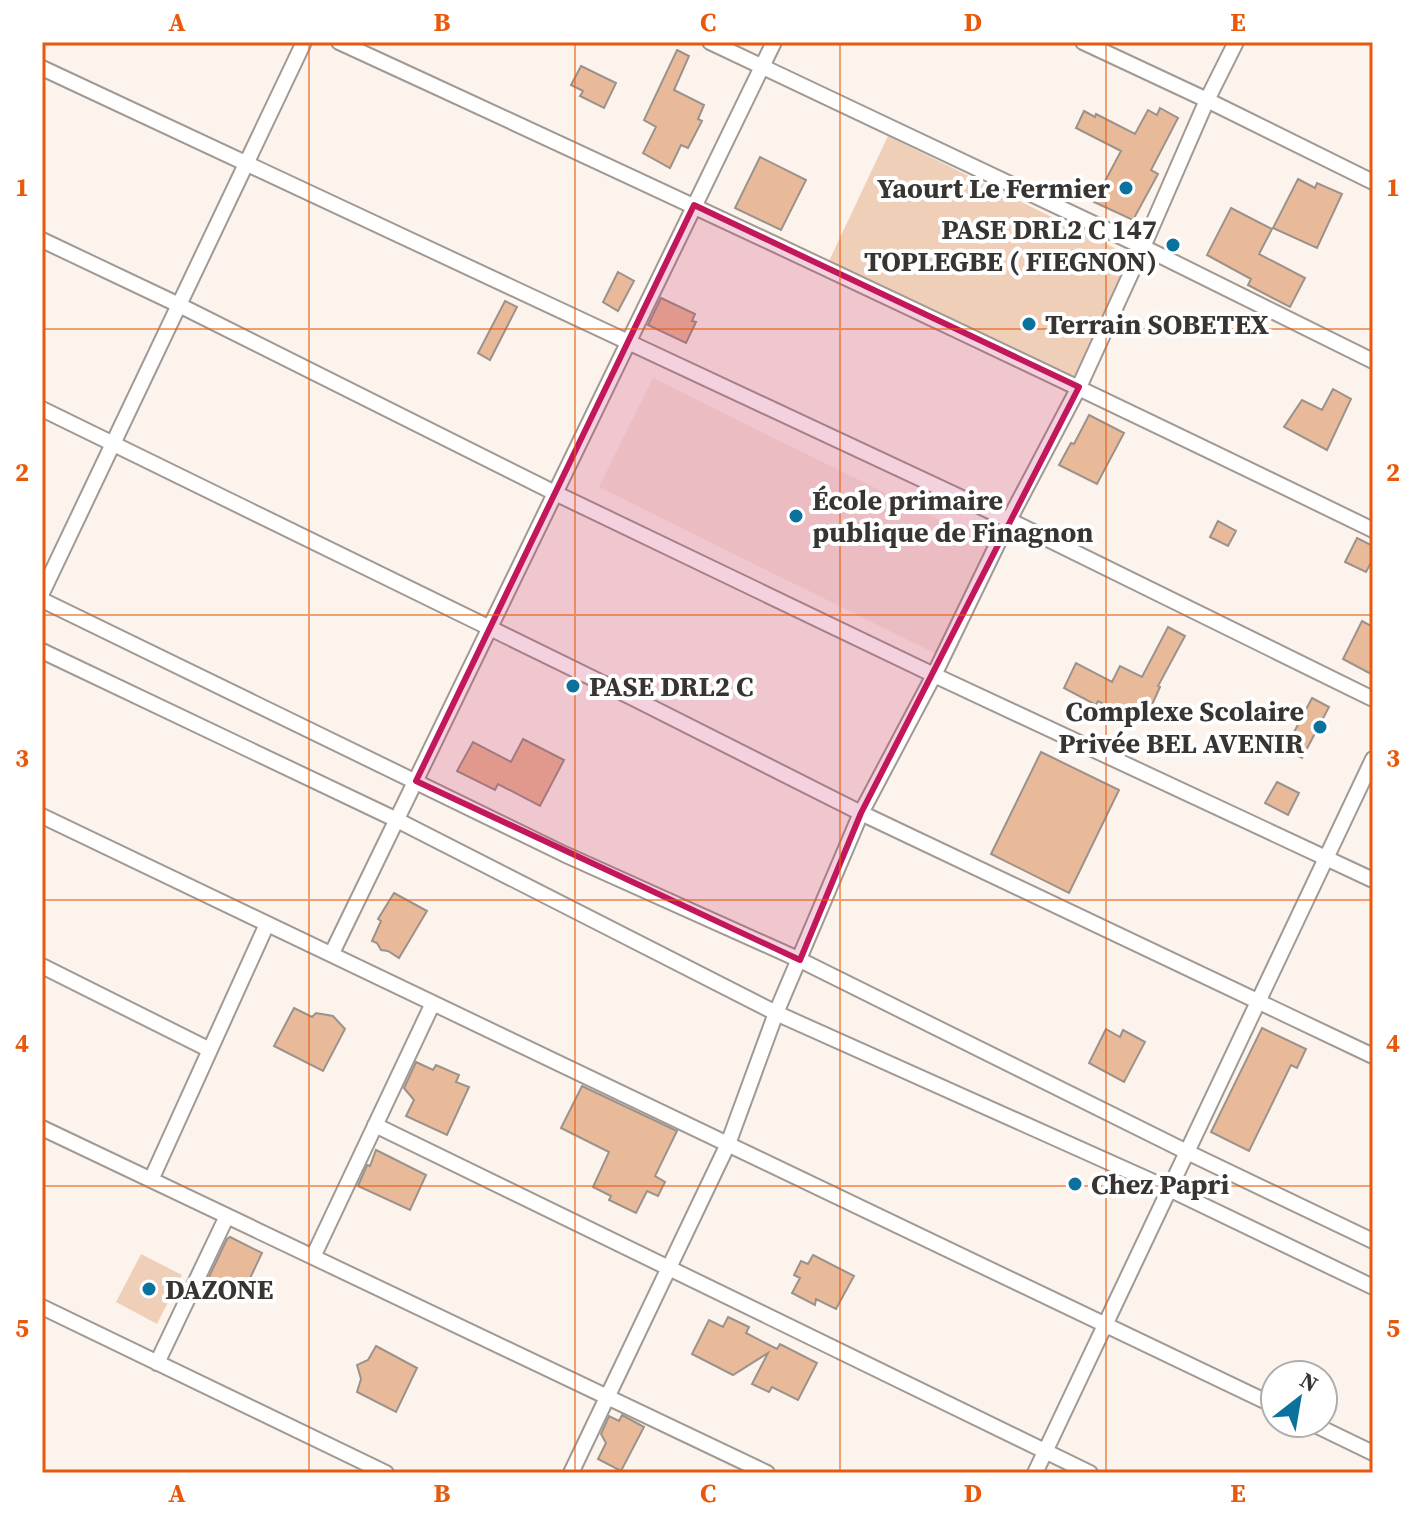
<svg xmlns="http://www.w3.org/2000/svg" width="1415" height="1515" font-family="'Source Serif 4',serif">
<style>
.built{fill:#f6e5db}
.green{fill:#f0cfb9}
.building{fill:#e9ba9a;stroke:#9b928c;stroke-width:2}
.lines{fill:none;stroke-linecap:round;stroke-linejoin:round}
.street-casing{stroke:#a19993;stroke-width:18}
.street{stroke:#fff;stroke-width:14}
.marked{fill:#c2185b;fill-opacity:0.2;stroke:#c2185b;stroke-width:6;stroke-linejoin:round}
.grid{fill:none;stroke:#e8590c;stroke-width:2;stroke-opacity:0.55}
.poi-dot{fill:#0b719d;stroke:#fff;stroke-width:3}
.labels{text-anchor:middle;stroke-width:8;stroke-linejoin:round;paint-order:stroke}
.poi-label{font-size:28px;font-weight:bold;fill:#383432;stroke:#fff;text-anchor:start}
.neatline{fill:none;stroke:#e8590c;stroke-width:3}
.grid-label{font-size:26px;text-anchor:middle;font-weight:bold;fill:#e8590c}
</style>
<rect width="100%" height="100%" fill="#fcf3ec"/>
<!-- built -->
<path class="built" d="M653,378L992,546L938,655L599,487Z"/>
<!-- green -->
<path class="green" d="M888,136L1137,259L1076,387L829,261Z
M141,1254L182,1275L157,1324L116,1302Z"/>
<!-- building -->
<path class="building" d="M677,50L689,56L674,90L704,105L698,119L702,121L688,148L681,145L670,168L643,153L656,127L644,120Z
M581,66L616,83L604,108L580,96L583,91L571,85Z
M1160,108L1178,118L1151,170L1158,174L1133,220L1094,202L1121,151L1076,128L1084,111L1095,117L1096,114L1135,134L1148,110L1157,115Z
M760,157L806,180L781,230L735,208Z
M1298,179L1315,188L1317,183L1342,194L1317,248L1273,228Z
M1231,208L1272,229L1259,254L1305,278L1290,307L1248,285L1251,279L1207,255Z
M618,272L634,281L618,311L603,302Z
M661,298L695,314L692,321L696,322L686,343L648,325Z
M505,301L517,307L490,360L478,353Z
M1333,389L1351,399L1327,450L1284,427L1302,400L1322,410Z
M1089,415L1124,433L1097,484L1059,465L1071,443L1074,444Z
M1218,521L1236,531L1228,546L1210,537Z
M1357,538L1373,546V559L1366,572L1345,562Z
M1362,621L1373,627V675L1343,659Z
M1168,627L1185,636L1158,686L1160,687L1146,718L1122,707L1119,712L1098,701L1096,705L1064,688L1076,663L1112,682L1120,666L1142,677Z
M1312,698L1329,707L1302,758L1285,749Z
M523,739L564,760L540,806L498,784L495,790L457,771L473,742L511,762Z
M1041,752L1119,790L1069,893L991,854Z
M1277,782L1299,793L1288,815L1265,803Z
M394,893L427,911L399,958L388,951L381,950L377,943L372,941L381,921L378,919Z
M294,1008L312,1017L316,1013L333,1016L345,1029L323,1071L274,1046Z
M1262,1028L1306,1049L1297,1068L1291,1065L1249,1151L1211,1132Z
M1106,1029L1120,1037L1123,1030L1145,1042L1124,1082L1089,1063Z
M416,1062L433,1070L436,1065L459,1075L456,1082L469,1087L447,1135L406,1116L414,1100L404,1088Z
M582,1086L677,1131L655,1176L665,1182L658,1196L647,1191L636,1213L609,1200L611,1196L593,1187L609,1152L561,1128Z
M376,1150L426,1175L410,1210L358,1186L367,1165L370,1166Z
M230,1237L262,1253L242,1295L208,1279L227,1239Z
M813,1255L854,1276L836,1309L816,1299L815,1305L792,1293L800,1278L794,1275L801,1261L808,1264Z
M728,1317L749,1327L746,1333L777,1349L780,1344L817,1363L798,1400L772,1387L769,1392L752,1384L768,1353L733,1375L692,1354L709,1320L723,1327Z
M376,1346L417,1368L396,1412L357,1392L361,1379L357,1365L368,1360Z
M622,1415L644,1427L621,1471L598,1459L606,1443L601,1434L609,1416L619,1421Z"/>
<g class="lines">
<!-- street casing -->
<g class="street-casing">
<path id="street" d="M339,42C685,201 1030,363 1373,530
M710,42L1143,247L1373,361
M1083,42L1207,100L1373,182
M42,68L1009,520L1373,699
M42,240L179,305L555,493L934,675L1373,880
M42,409L633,698L861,813L1373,1056
M42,593L304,42
M42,600L564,854L800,960L1187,1152L1373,1241
M42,651L397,820L776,1013L1169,1189L1373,1287
M42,816L1275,1406
M332,953L774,42
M42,966L210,1050
M375,1125L1090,1473
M42,1128L767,1473
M151,1180L267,924
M313,1257L433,1003
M42,1307L386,1473
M157,1363L227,1216
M1311,1423L1373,1453
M571,1473L728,1144L776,1013L861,813L934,675L1009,520L1079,387L1143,247L1207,100L1236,42
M1035,1473L1373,759"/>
</g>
<!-- street -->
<use href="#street" class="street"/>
</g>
<!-- marked area -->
<path class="marked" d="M694,205L1079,387L861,813L800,960L416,781Z"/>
<!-- grid -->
<path class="grid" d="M309,42V1473M575,42V1473M840,42V1473M1106,42V1473M42,329H1373M42,615H1373M42,900H1373M42,1186H1373"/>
<!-- markers -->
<g class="poi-dot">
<circle cx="1126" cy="188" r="8"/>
<circle cx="1173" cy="245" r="8"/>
<circle cx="1029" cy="324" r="8"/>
<circle cx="796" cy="516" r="8"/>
<circle cx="573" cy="686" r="8"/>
<circle cx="1320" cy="727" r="8"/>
<circle cx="1075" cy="1184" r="8"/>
<circle cx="149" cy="1289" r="8"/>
</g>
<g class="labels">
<!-- poi labels -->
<g class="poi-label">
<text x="1110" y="198" text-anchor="end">Yaourt Le Fermier</text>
<text x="1157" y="239" text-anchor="end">PASE DRL2 C 147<tspan x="1157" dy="32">TOPLEGBE ( FIEGNON)</tspan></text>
<text x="1045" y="334">Terrain SOBETEX</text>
<text x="812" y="510">École primaire<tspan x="812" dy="32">publique de Finagnon</tspan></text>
<text x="589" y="696">PASE DRL2 C</text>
<text x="1304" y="721" text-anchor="end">Complexe Scolaire<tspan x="1304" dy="32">Privée BEL AVENIR</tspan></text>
<text x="1091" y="1194">Chez Papri</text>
<text x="165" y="1299">DAZONE</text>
</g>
</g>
<!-- border -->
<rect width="1415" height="1515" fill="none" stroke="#ffffff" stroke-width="88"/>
<!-- north arrow -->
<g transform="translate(1299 1399) rotate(31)"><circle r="38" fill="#ffffff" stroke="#afaead" stroke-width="2"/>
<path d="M0-6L14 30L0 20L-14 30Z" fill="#0b719d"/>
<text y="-12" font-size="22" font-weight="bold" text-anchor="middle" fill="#383432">N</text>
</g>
<rect x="44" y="44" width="1327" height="1427" class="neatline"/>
<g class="grid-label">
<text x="177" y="31">A</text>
<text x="442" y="31">B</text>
<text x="708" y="31">C</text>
<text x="973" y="31">D</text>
<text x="1238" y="31">E</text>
<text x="22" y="196">1</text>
<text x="1393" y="196">1</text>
<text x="22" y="481">2</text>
<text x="1393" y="481">2</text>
<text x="22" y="767">3</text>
<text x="1393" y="767">3</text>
<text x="22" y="1052">4</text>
<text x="1393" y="1052">4</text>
<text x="22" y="1337">5</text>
<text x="1393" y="1337">5</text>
<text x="177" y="1502">A</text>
<text x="442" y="1502">B</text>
<text x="708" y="1502">C</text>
<text x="973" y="1502">D</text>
<text x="1238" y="1502">E</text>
</g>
</svg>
